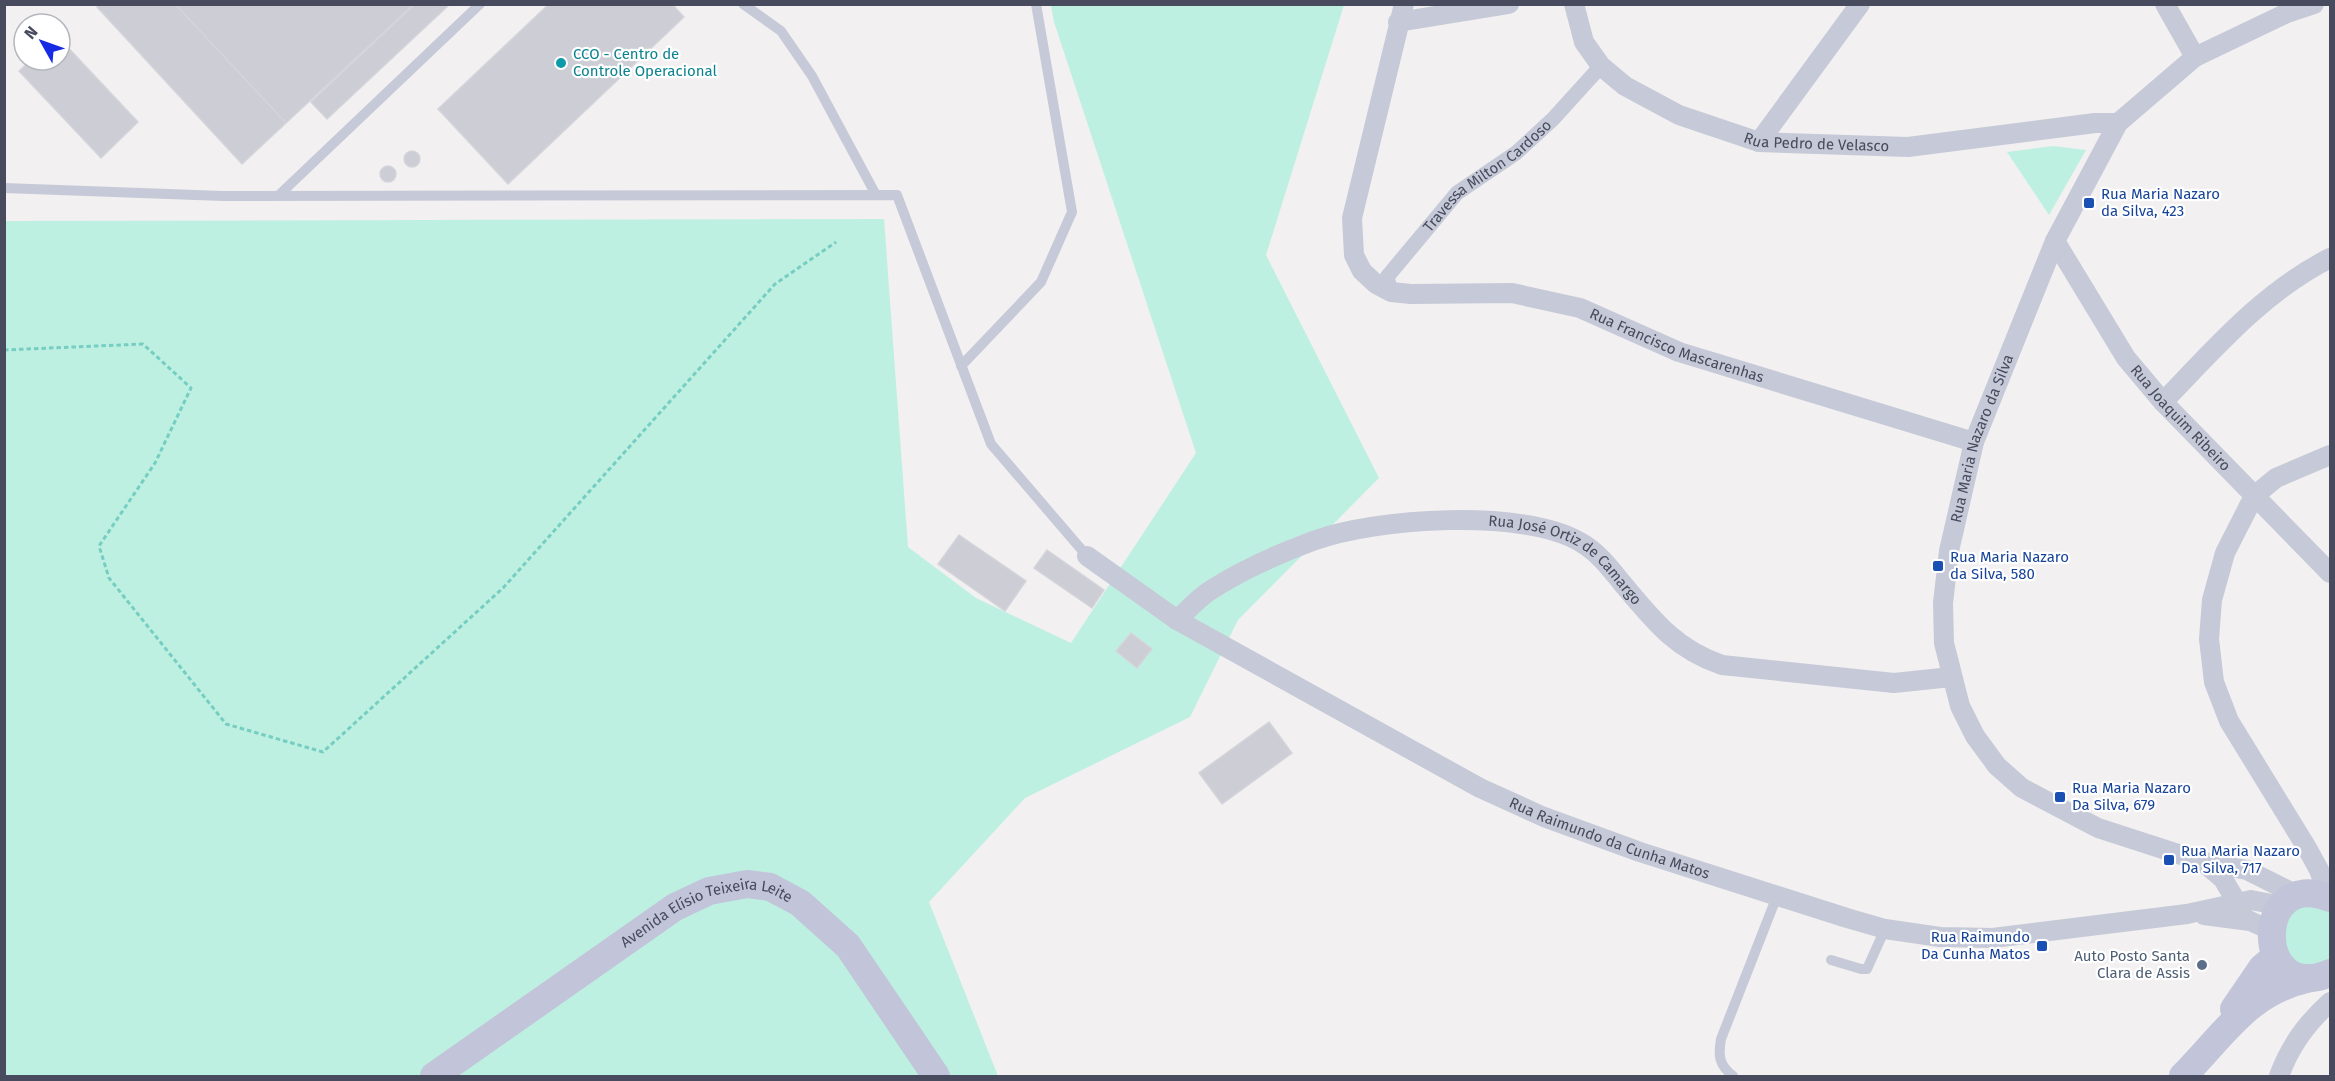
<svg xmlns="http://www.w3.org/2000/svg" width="2335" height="1081" font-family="'Fira Sans',sans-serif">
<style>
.green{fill:#bef0e2}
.building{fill:#cccdd5;stroke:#d4d4db;stroke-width:1.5}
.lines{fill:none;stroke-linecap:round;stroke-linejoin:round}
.path{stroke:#75cec1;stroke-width:3;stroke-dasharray:4.5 3;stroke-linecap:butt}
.service{stroke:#c6c9d7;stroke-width:10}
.pedestrian{stroke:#c6c9d7;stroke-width:15}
.minor{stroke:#c6c9d7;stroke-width:20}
.secondary{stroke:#c2c5d9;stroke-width:28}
.culture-dot{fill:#0f9aa8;stroke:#fff;stroke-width:2}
.transit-dot{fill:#1a4fb4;stroke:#fff;stroke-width:2}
.service-dot{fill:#5c6f8a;stroke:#fff;stroke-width:2}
.labels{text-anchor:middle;stroke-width:4.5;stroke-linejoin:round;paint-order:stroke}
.culture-label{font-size:15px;fill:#0d838f;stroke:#fff;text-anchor:start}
.street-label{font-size:15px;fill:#474b5d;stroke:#fff}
.transit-label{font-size:15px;fill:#164399;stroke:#fff;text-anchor:start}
.service-label{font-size:15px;fill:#4e5e75;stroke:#fff;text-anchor:end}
</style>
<rect width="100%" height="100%" fill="#f2f0f0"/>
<!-- green -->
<path class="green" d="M1051,5H1344L1266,255L1379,478L1238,620L1190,717L1025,798L929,902L998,1076H5L4,221L884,219L908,547L976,598L1071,643L1196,453L1054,22Z
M2053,146L2086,150L2049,215L2007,152Z
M2293,905L2330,907V962L2325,966L2292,964L2278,923Z"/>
<!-- building -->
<path class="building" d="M100,4H175L286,123L242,164L97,7Z
M175,4H414L286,123Z
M415,4H450L327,119L311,102Z
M549,4H672L684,17L508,184L438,109Z
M60,39L138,122L101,158L19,71L31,60H60Z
M404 159a8 8 0 1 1 16 0a8 8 0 1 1-16 0Z
M380 174a8 8 0 1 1 16 0a8 8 0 1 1-16 0Z
M959,535L1026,581L1005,611L938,564Z
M1047,550L1104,590L1092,608L1034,568Z
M1131,633L1152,649L1137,668L1116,651Z
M1269,722L1292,753L1222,804L1199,773Z"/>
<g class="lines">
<!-- path -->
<path class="path" d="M4,350L143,344L191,388L155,463L99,546L109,578L226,724L323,752L503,588L775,284L836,242"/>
<!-- service -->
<path class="service" d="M743,4L781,31L812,76L876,195
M4,188L223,196L897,195L991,444L1087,556
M279,195L480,4
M961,366L1041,282L1072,212L1036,4
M1831,960L1861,969H1867L1885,929
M1733,1076C1719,1065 1718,1056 1721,1039L1777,896"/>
<!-- pedestrian -->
<path class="pedestrian" id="s1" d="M1391,292L1387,277L1457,193L1516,153L1553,119L1601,66"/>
<!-- minor -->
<g class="minor">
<path id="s2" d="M1404,4L1352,218L1354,255L1362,271L1376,284L1391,292L1411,294L1512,293L1580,308L1679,352L1974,442"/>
<path id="s3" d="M1574,4L1584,42L1601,66L1625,86L1679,115L1759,142L1908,147L2095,123H2118"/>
<path d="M2165,4L2195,57"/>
<path d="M1398,22L1509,4"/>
<path d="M1759,142L1860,4"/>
<path id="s4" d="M2055,241L2126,358L2163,402L2330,573"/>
<path d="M2163,402C2215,348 2263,292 2330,258"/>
<path id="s5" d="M1087,556L1177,620L1480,788L1544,817L1640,852L1847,918L1885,929L1940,937L1993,938L2187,914L2251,900L2282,906"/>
<path id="s6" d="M1177,620C1188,610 1198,598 1211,590C1242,570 1278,554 1313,541C1375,518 1523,508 1580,542C1598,552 1610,568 1622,583C1653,620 1675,649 1722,665L1894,683L1951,677"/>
<path d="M2203,862L2223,879L2242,911"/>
<path id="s7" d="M2299,896L2247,870L2203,862L2098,828L2022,788L1997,766L1975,736L1960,706L1944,643L1943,603L1949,551L1974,442L2055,241L2118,123L2195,57L2287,13L2314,4"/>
<path d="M2329,897L2319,870L2307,848L2229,721L2214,682L2209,639L2212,600L2225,553L2254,496L2276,478L2330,455"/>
<path d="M2204,915L2250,921L2270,930"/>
<path d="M2279,1076C2290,1046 2306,1024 2330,1002"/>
</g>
<!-- secondary -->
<g class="secondary">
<path d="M2330,898C2251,866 2254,1007 2330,973"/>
<path d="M2234,1009L2262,968L2275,957"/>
<path id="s8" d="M434,1076L675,907L709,891L747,884L770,887L800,903L848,946L936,1076"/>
<path d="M2183,1076C2225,1034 2247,992 2310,978"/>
</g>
</g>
<!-- markers -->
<circle class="culture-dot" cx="561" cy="63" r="6"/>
<g class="transit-dot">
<rect x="2083" y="197" width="12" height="12" rx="3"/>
<rect x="1932" y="560" width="12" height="12" rx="3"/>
<rect x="2054" y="791" width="12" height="12" rx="3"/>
<rect x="2163" y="854" width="12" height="12" rx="3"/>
<rect x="2036" y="940" width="12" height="12" rx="3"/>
</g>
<circle class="service-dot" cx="2202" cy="965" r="6"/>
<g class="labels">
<!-- culture labels -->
<g class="culture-label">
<text x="573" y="59">CCO - Centro de<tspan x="573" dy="17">Controle Operacional</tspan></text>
</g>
<!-- street labels -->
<g class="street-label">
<text dy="5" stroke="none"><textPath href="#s3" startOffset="303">Rua Pedro de Velasco</textPath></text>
<text dy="5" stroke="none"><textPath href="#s1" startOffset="159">Travessa Milton Cardoso</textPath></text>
<text dy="5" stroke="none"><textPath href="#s2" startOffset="606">Rua Francisco Mascarenhas</textPath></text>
<text dy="5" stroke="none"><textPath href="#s4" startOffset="218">Rua Joaquim Ribeiro</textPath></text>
<text dy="5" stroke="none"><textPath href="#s7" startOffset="678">Rua Maria Nazaro da Silva</textPath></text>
<text dy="5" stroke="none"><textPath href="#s6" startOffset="426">Rua José Ortiz de Camargo</textPath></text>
<text dy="5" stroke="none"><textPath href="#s5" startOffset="596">Rua Raimundo da Cunha Matos</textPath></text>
<text dy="5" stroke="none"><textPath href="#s8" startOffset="324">Avenida Elísio Teixeira Leite</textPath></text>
</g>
<!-- transit labels -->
<g class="transit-label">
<text x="2101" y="199">Rua Maria Nazaro<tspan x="2101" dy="17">da Silva, 423</tspan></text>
<text x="1950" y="562">Rua Maria Nazaro<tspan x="1950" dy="17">da Silva, 580</tspan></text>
<text x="2072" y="793">Rua Maria Nazaro<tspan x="2072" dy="17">Da Silva, 679</tspan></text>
<text x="2181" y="856">Rua Maria Nazaro<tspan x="2181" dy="17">Da Silva, 717</tspan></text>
<text x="2030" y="942" text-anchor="end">Rua Raimundo<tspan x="2030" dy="17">Da Cunha Matos</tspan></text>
</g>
<!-- service labels -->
<g class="service-label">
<text x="2190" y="961">Auto Posto Santa<tspan x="2190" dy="17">Clara de Assis</tspan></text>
</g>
</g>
<!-- border -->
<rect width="2335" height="1081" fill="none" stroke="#474b5d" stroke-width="12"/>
<!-- north arrow -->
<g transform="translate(42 42) rotate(310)"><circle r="28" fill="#ffffff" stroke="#b5b7be" stroke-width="1.5"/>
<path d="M0-4.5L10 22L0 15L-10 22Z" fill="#172ae4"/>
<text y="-9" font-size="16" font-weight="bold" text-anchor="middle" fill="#474b5d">N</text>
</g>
</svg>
